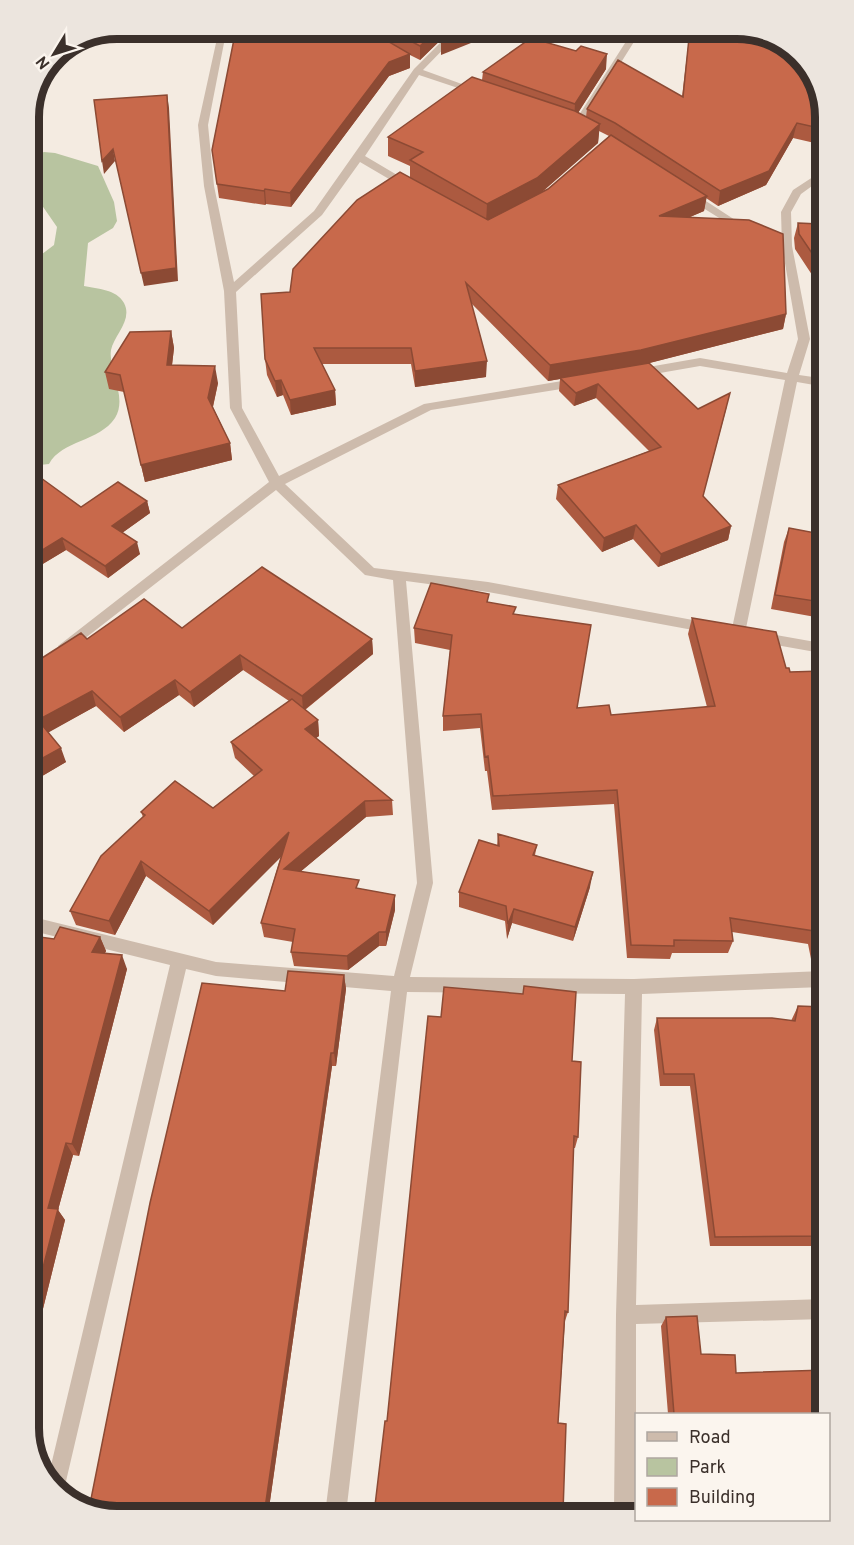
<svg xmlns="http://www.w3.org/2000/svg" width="854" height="1545" font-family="Overpass,sans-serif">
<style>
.green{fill:#b8c4a0}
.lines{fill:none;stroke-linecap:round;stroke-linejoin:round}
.street{fill:#cdbbac;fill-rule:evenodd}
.wall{fill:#ac5a40;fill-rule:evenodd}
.shaded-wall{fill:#8c4a34}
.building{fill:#c8694b;stroke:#8c4a34;stroke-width:1.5}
.rim{fill:none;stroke:#3b302b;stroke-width:8}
</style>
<rect width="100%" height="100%" fill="#f4ebe1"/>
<!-- green -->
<path class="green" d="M44,152L55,153L98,166L114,202L117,221L113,228L88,243L84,286C98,289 116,289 124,303C133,320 114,335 111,350C108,371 128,397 115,418C99,442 62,440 49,464L30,466L29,264L54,245L57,227L30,188L29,158Z"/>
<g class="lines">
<!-- street -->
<path class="street" d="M226,29H234L224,43L208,125L214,186L234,282L314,211L414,69L452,31L459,33L423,70L484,92L476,94L419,75L365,156L414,185V189H406L360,162L322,215L236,292L242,408L279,476L424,404L580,378L586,382L580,386L431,410L285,484L374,568L488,582L709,623L716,628L709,633L488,592L406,581L433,883L410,977L634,979L823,971V987L642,994L636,1305L825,1299V1319L636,1324V1511H614L616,1315L625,994L407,992L346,1514H325L391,991L216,976L186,969L63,1494L48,1478L170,965L33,931V917L216,962L394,976L417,883L393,580L365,575L276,490L70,650H60L58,646L269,482L230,408L224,291L204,186L198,125L216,43Z
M634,29H642L580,128H574L572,126Z
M819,173V181L801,194L791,212L792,246L810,339L799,375L820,378V386L797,382L745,633L738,638L731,633L785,380L700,366L637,377L631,373L637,369L700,358L787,373L798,339L782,246L781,212L793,190Z
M684,192H692L749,229L740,231L684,196Z
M759,632L821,643V653L754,641L752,637L754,633Z"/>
</g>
<!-- wall -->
<path class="wall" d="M236,29H452L420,60L410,55V68L389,76L291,207L266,204L265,205L219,198L212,150Z
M689,38L819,83V144L793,138L766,185L718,206L706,198L704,211L690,217L786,314L783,329L649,363L698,409L727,406L703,496L731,526L728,540L658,567L633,539L602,552L556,499L558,485L649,451L596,398L574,406L559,391L560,379L548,381L472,304L486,377L415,387L411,364H322L335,390L336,405L291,415L283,395L277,397L267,375L265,359L290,292L410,178V166L388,156V137L482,80L483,72L606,69L578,113L586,117L587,109L682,97ZM599,131L609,136L548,189L541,193L598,143Z
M798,223L819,224L820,287L795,249L794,238Z
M171,331L174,348L172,365L218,383L213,407L230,443L232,460L145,482L124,392L109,389L105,372Z
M31,485L81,507L147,501L150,513L122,533L140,554L108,578L66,550L31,571Z
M789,528L821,534V618L771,609L784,542Z
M489,602L515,614L578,708L611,715L707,707L688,634L692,618L786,668L790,672L822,671L823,969H813L808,944L732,932L733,941L728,953H672L670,959L627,958L614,804L492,810L487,771H485L480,728L443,731V716L450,650L415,643L414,628Z
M182,628L372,639L373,654L305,710L318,720L319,736L316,738L392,800L393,815L366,817L301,871L359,889L395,895V910L386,946H379L348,970L294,966L291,952L293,942L264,937L261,923L281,856L213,925L146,876L115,935L76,925L70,911L143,817L141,812L213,808L254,776L235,758L231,742L289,701L243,670L194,707L179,695L124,732L96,706L48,732L66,762L32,782L31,665L87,639Z
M498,834L537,845L535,855L590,887L573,941L512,923L507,939L505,921L459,907V892L497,846Z
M100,937L106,951L105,953L127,969L79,1156L73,1155L58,1210L65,1220L35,1341L54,939Z
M344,975L346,989L336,1066H332L268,1515L111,1516L285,991Z
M823,977L824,1246H710L690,1086H660L654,1030L657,1018L791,1021L798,1006L820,1007L817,989Z
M572,1061L578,1137L575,1148H573L568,1312L565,1321L558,1423L387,1421Z
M666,1317L701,1354L736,1373L825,1414H668L661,1326Z"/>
<!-- shaded-wall -->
<path class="shaded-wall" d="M438,29H452L420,60V46Z
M472,29H506L441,55V41Z
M410,54V68L389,76L291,207L290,193L389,62Z
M607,54L606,69L574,119L575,104Z
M167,95L169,108L178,281L144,286L141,273Z
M797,123L793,138L766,185L718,206L720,191Z
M600,124L598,143L536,197L486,223L487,204Z
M113,149L115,161L104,174L102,161Z
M265,189L266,204L265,205L264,191Z
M707,196L704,211L657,231L659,216Z
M786,314L783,329L638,366L560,378V379L548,381L550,365Z
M171,331L174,348L170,382L167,365Z
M487,361L486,377L415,387V371Z
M215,366L218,383L211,415L208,398Z
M281,380L283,395L277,397L275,381Z
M598,384L596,398L574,406L576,393Z
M335,390L336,405L291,415L290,400Z
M230,443L232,460L145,482L141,465Z
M147,501L150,513L115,538L112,526Z
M636,525L633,539L602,552L604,538Z
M731,526L728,540L658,567L661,554Z
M62,538L66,550L31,571V557Z
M137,542L140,554L108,578L105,566Z
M372,639L373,654L303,711L302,696Z
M240,655L243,670L194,707L190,692Z
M175,680L179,695L124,732L120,717Z
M92,691L96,706L44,735L38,720Z
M318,720L319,736L306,745L305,729Z
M61,748L66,762L32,782V764Z
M365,801L366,817L287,883L284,869Z
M289,832L291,847L213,925L209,911Z
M141,861L146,876L115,935L109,921Z
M593,872L590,887L573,941L575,927Z
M395,895V910L386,946V932Z
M514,909L512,923L507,939L508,924Z
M379,932V946L348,970L347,956Z
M100,937L106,951L98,966L92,952Z
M122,955L127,969L79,1156L72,1144Z
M344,975L346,989L336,1066L334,1053Z
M331,1053L332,1066L268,1515H264Z
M66,1143L73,1155L58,1210L65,1220L35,1341V1299L48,1208Z"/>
<!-- building -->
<path class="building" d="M236,29H367L410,54L389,62L290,193L265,189L264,191L217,184L212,150Z
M388,29H438L420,46Z
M454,29H472L441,41Z
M531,38L576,51L581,46L607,54L575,104L483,72Z
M689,38L791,46L819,83V128L797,123L769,171L720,191L615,123L587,109L618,60L683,97Z
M472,77L575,111L600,124L537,178L487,204L410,160L423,152L388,137Z
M167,95L176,268L141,273L113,149L102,161L94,100Z
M611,135L707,196L659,216L749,220L783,234L786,314L641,350L550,365L466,283L487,361L415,371L411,348H314L335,390L290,400L281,380L275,381L265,359L261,294L290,292L293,269L357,200L400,172L488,220L548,189Z
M798,223L819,224L820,265L799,234Z
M171,331L167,365L215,366L208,398L230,443L141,465L120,375L105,372L130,332Z
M649,363L698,409L730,393L703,496L731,526L661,554L636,525L604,538L558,485L661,447L598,384L576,393L560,378Z
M41,478L81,507L118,482L147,501L112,526L137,542L105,566L62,538L31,557V485Z
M789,528L821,534V602L775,595Z
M262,567L372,639L302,696L240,655L190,692L175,680L120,717L92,691L38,720L61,748L32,764L31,665L81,633L87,639L144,599L182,628Z
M431,583L489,594L487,602L516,607L513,614L591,625L577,708L609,705L611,715L715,706L692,618L776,632L786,668H789L790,672L822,671L823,957H819L814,931L730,918L733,941L674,940V946L631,945L617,790L493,796L488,756L485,757L481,714L443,716L452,635L414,628Z
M292,699L318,720L305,729L392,800L365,801L284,869L359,880L356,888L395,895L386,932H379L347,956L291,952L295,929L261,923L289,832L209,911L141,861L109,921L70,911L101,856L145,815L141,812L175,781L213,808L262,770L231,742Z
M498,834L537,845L533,855L593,872L575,927L514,909L508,924L506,906L459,892L479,840L499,846Z
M60,927L100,937L92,952L122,955L72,1144L66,1143L48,1208L58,1209L35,1299L33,936L54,939Z
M288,971L344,975L334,1053H331L264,1515L111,1516L89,1509L150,1203L202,983L285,991Z
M524,986L576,992L572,1061L581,1062L578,1137L574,1136L568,1312L565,1311L558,1423L566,1424L563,1512L374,1514L385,1421H387L428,1016L441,1017L444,987L523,994Z
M798,1006L823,1007L824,1236L715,1237L694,1074H664L657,1018H772L795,1021Z
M697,1316L701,1354L735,1355L736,1373L825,1370V1414H674L666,1317Z"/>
<!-- crop -->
<path d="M0 0H854V1545H0ZM117 39H737A78 78 0 0 1 815 117V1428A78 78 0 0 1 737 1506H117A78 78 0 0 1 39 1428V117A78 78 0 0 1 117 39Z" fill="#ece5de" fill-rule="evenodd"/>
<path class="rim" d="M117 39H737A78 78 0 0 1 815 117V1428A78 78 0 0 1 737 1506H117A78 78 0 0 1 39 1428V117A78 78 0 0 1 117 39Z"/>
<!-- legend -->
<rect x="635" y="1413" width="195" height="108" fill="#fbf5ee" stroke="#aea6a0" stroke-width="1.5"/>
<rect x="647" y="1432" width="30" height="9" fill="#cdbbac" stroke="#aea6a0" stroke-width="1.5"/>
<text x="689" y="1443" font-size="18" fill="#3b302b">Road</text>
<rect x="647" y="1458" width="30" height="18" fill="#b8c4a0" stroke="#aea6a0" stroke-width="1.5"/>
<text x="689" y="1473" font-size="18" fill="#3b302b">Park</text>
<rect x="647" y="1488" width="30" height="18" fill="#c8694b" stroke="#aea6a0" stroke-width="1.5"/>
<text x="689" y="1503" font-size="18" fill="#3b302b">Building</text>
<!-- north arrow -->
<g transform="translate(54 54) rotate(232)" stroke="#fbf5ee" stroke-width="4.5" paint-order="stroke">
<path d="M0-4.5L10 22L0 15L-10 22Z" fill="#3b302b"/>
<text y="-9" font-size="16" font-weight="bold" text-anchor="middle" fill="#3b302b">N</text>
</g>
</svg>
